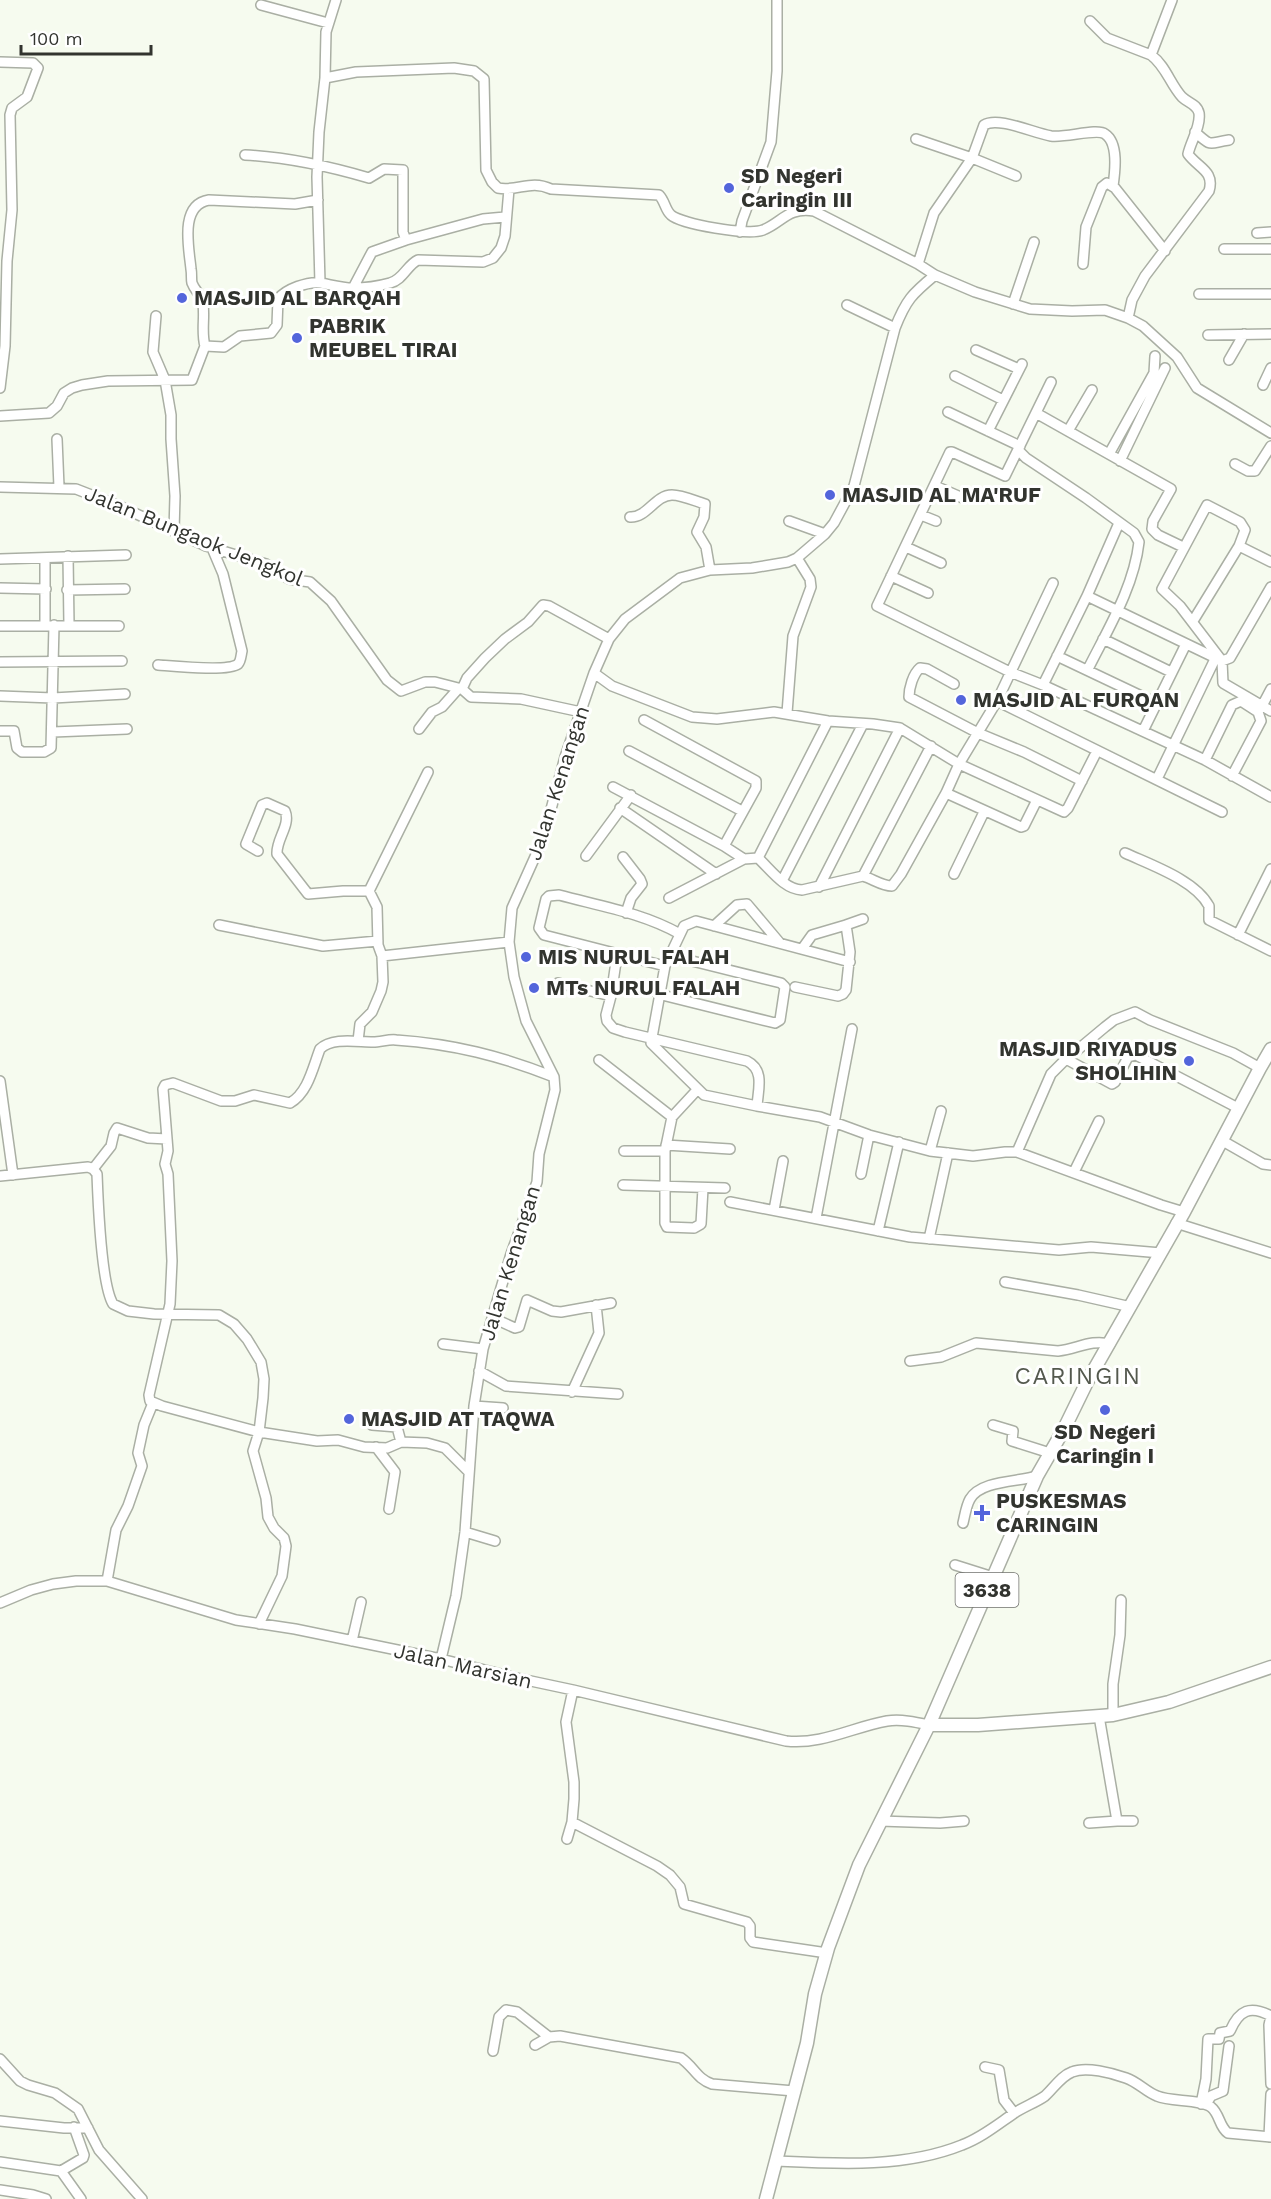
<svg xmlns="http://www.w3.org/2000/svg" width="1271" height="2199" font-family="'Work Sans',sans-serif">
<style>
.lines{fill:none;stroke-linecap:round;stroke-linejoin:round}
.minor-casing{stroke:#aaafa4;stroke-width:12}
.major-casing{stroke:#aaafa4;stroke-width:15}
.minor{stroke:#fff;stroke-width:9}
.major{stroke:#fff;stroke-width:12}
.poi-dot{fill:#5365db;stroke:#fff;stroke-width:2}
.labels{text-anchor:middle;stroke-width:6;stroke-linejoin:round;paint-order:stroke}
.shield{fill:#fff;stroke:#70716d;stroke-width:1.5}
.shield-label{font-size:20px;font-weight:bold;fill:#32342f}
.poi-label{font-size:21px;font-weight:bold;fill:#32342f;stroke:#fff;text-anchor:start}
.street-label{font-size:21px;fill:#32342f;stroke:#fff}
.quarter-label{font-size:24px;letter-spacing:1.5px;fill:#54594e;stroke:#fff}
</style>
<rect width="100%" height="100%" fill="#f6fbef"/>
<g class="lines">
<!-- minor casing -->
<g class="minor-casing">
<path id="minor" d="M261,5L328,23
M1090,21L1107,38L1151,55C1166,66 1170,84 1182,97C1188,103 1197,104 1199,113C1201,126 1191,141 1188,154C1198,168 1215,171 1209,191L1145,276L1132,300L1128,318
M1151,55L1172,0
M0,62L33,63L38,68L27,97L12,108L10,115L12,210L7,261L5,346L0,388
M325,78L356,72L454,68L474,71L484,79L486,170L492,182L498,188C518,192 530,179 551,189L659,195C665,201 665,210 671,215C681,224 749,236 763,230C783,222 787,207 814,211L918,264L935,275L975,292L1030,309L1072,311L1105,310L1128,318L1143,326L1177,357L1197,388L1271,433
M1195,132C1213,148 1208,143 1229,140
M916,139L972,158L1016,176
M245,155C288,157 328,166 369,178L384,169L403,170V232L406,240L483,219L505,217
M740,232L742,221L771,142L777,71V0
M1257,233L1271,232
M1224,249H1271
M918,264L934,213L972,158L984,125C998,116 1033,133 1051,136C1066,138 1097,128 1105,134C1119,143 1115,172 1113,186
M1083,264L1086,227L1102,187L1107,183L1115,188L1165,251
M320,283L317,177L319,132L325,78L326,32L336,0
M353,288L372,252L406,240
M1199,294H1271
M1013,304L1034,242
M847,305L895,328
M156,316L153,352L165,380L171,415V439L175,496L174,531
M1208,335L1271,334
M205,346C201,332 205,318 203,304C201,294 195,291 192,283C191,279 192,274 191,269C189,248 179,205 209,200L295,204L318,200
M976,350L1019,369
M1229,360L1244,334
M955,376L1003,400
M1051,382L1005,476L952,452H950L877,606L1010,672L1043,685L1205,760L1271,797
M1263,385L1271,368
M948,412L1020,446
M1036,413L1171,489L1153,521L1152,529L1158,535L1183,547
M0,416L49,413L57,406L64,393L72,388L82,385L108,381L192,380L205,346L224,347L240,336L271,333L277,325L278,299C286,289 308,281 321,283C332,285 342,288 353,288C365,288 379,286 390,283C403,280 407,265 418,260L483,262L493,258L501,248L505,236L509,189
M988,431L1022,364
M1068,431L1092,390
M57,439L59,487
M1018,450L1026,458L1086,498L1134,533L1139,542C1134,587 1108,629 1088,669
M1109,454L1154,373L1155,356
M1120,461L1165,368
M1235,464L1248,471H1255L1271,446
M935,486L965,499
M0,487L76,489L117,505L206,546L266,564L289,579L310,582L331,601L387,680L401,691L425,682H435L462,689L471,697L521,699L581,712
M921,515L936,521
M630,517C647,518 655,495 672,495C682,495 695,501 705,504L704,517L697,532L706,547L710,570
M789,521L825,534
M1239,546L1271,562
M906,547L941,563
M68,556L69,625
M45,558V625
M0,559L126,555
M891,576L928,593
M0,588L46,589
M67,590L125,589
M1087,596L1222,661L1230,658L1271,587
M1193,621L1239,546L1245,530L1240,522L1207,505L1162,589L1180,606L1222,661L1223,683L1271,711
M0,626H119
M1103,639L1171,672
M1057,656L1156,703
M0,662L122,661
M158,665C172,666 228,672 238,664C241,661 241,655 242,651L223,574L212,548
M594,673L612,686L692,717L717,719L774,712L828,721L873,724L900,728
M954,684L927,669L920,668C913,674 909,688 909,697L978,733L1024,752L1082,781
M1043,685L1087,596L1119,523
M462,689L467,678L485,658L505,639L528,622L543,605L549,606L609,639
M0,696L53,698L125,694
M997,701L1222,812
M1262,706L1271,689
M787,713L793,636L811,587L810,579L797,558
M644,720L756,781V788L724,846
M419,729L432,712L442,707L458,689
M0,731H14L17,748L22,752H44L51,748L54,625
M1143,731L1186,644
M53,732L127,729
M629,751L742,811
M1205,760L1232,705L1241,701L1258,712L1261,721L1232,776
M1157,779L1215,659
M613,787L724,846L744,859L758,858C771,870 784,889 802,890L863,876C873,879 882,886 892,886L901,874L946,793L959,764L997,701L1053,583
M946,793L1021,827L1024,826L1037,800
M620,808L716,874
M258,851L246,844L262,805L267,803L285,811C291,825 276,839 277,854L308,894L343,891H369L377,907L378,945L382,956L509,942
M1125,853C1151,865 1195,880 1209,906V920L1271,951
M586,856L631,795
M623,857L640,879L642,884L631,898L626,913
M758,858L828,721
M954,874L984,812
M863,876L931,746
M782,881L863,724
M819,887L900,728L959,764L1064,812L1068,808L1097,751
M369,891L428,772
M669,898L744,859
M219,925L323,946L378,941
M846,925L863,919
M714,926L737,905L747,904L779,942
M1238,935L1271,869
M617,955L611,996L606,1015L607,1021L613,1028L625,1032L747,1061C765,1070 758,1090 757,1106L820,1117L869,1135L930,1151L973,1156L1005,1152H1017L1161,1205L1184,1212
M665,966L544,935L539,928L546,899L549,896L559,895C600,906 643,913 680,934
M558,983L611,996
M795,987L838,996L843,994L846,990L850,952L846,925L812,935L802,949
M658,994L775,1023L780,1020L785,987L781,983L668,955
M358,1041L360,1024L372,1012L381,991L383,982L382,956
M1066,1059L1112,1084L1115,1082L1128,1057L1136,1055L1238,1108
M599,1060L672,1117L665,1151V1223L667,1227L694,1228L701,1224L703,1188
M0,1081L13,1175
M757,1106L704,1095L651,1043L665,966L684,926L696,921L850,962
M672,1117L697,1090
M1221,1140L1263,1164L1271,1165
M666,1145L730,1149
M624,1151H665
M930,1151L941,1111
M1017,1152L1051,1074L1063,1062L1105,1027L1114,1020L1135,1012L1150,1020L1233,1053L1260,1068
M93,1169L111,1146L114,1133L117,1128L148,1138L167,1139
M1074,1172L1099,1121
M861,1174L869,1135
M0,1176L88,1167L93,1169L97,1174C98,1201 101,1284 113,1304L128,1311L154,1314L219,1315L234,1324L247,1339L261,1362L264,1379L263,1398L259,1432L253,1451L266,1498L268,1517L274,1528L284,1538L286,1546L282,1576L259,1624
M623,1185L725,1188
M730,1202L910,1237L1059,1250L1091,1247L1161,1253
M774,1210L783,1161
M816,1218L852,1029
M1176,1223L1271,1253
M878,1231L899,1142
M929,1239L948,1153
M1005,1282L1078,1295L1131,1307
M493,1318L515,1328L519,1327L527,1300L552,1311L561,1312L611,1303
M443,1344L483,1349
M910,1361L941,1357L976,1343L1058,1351C1077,1349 1091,1339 1110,1344
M479,1371L506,1386L618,1394
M572,1392L599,1333L596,1305
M474,1406L503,1408
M372,1425L397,1427L401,1442
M993,1425L1013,1431L1012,1441L1050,1453
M376,1447L395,1472L389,1509
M469,1472L445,1448L427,1443L401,1442L387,1448L364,1447L338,1440L317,1441L259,1432L162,1406L150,1401L149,1395L170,1304L172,1261L168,1174L165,1164L168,1151L163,1089L165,1085L173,1083L221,1101H235L254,1095L290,1103C308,1093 313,1067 320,1049C332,1037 357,1042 373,1042C381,1042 389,1039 396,1040C454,1044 501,1056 554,1077
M963,1523C965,1515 966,1506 970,1499C981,1480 1019,1482 1037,1476
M465,1532L495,1541
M955,1565L993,1577
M107,1581L116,1530L128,1506L142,1466L138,1453L144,1425L153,1403
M0,1603L31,1590L53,1584L76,1581H107L236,1620L295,1629L441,1659L512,1677L573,1690L786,1741C822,1745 853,1727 887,1721C901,1719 915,1722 929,1725
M352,1641L361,1602
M441,1659L456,1596L465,1532L474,1406L483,1349L511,1254L537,1182L539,1154L555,1090L554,1077L526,1021L514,977L509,942L512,908L543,839L565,757L594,673L609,639L625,619L680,578L710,570L752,568L788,562L797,558L825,534L834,523L854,486L895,328C906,300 912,294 935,275
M1113,1715V1684L1120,1635L1121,1600
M880,1821L940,1823L964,1821
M1117,1821H1133
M572,1822L657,1866L670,1875L680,1887L684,1904L747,1922L750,1926V1938L753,1942L827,1953
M1089,1823L1117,1821L1099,1716
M567,1839L572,1822L574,1799V1782L566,1722L573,1690
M1271,2016L1269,2025L1271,2084
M535,2045L549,2037L560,2036L681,2058C694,2067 697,2079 712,2084L794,2091
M493,2051L499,2017L506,2010L517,2012L549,2037
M0,2059L20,2081L28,2085L55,2093L78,2109L99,2150L142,2199
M985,2067L999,2070L1004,2100L1014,2113
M1201,2104L1206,2079L1208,2039H1219L1220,2033L1230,2031C1239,2010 1250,2005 1271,2016
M1206,2104L1211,2096L1223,2091L1229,2046
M0,2121L64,2128H88
M1269,2137L1271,2094
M777,2161C838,2164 905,2168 962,2145C981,2138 997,2125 1013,2114C1023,2107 1035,2103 1045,2096C1054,2088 1061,2076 1072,2072C1086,2066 1112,2073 1126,2078C1138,2082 1146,2092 1157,2096C1171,2102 1200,2099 1211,2107C1220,2114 1219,2127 1228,2133L1271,2137
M0,2162L61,2171L81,2199
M61,2171L83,2158L84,2155L74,2127
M0,2190L33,2195L46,2199"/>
</g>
<!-- major casing -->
<g class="major-casing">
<path id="major" d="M929,1725H978L1113,1715L1169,1702L1271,1667
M766,2199L807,2043L815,1994L828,1948L859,1865L929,1725L1037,1476L1064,1429L1087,1382L1184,1212L1260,1068L1271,1049"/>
</g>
<!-- minor -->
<use href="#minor" class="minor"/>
<!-- major -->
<use href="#major" class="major"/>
</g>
<!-- markers -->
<g class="poi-dot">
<circle cx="729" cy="188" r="6"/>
<circle cx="182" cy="298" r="6"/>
<circle cx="297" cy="338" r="6"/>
<circle cx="830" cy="495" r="6"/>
<circle cx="961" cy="700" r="6"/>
<circle cx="526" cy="957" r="6"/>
<circle cx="534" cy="988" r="6"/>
<circle cx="1189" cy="1061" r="6"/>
<circle cx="1105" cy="1410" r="6"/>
<circle cx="349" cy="1419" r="6"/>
<path d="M979 1504h6v6h6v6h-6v6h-6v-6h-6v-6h6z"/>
</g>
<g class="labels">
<!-- shield labels -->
<rect class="shield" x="955.5" y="1573" width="63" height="34" rx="4.5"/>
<g class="shield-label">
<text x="987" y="1597">3638</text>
</g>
<!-- poi labels -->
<g class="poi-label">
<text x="741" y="183">SD Negeri<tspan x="741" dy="24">Caringin III</tspan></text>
<text x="194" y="305">MASJID AL BARQAH</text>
<text x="309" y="333">PABRIK<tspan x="309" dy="24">MEUBEL TIRAI</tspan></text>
<text x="842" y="502">MASJID AL MA'RUF</text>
<text x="973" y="707">MASJID AL FURQAN</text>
<text x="538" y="964">MIS NURUL FALAH</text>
<text x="546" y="995">MTs NURUL FALAH</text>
<text x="1177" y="1056" text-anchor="end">MASJID RIYADUS<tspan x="1177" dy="24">SHOLIHIN</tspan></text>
<text x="361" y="1426">MASJID AT TAQWA</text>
<text x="1105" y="1439" text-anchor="middle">SD Negeri<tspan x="1105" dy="24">Caringin I</tspan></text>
<text x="996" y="1508">PUSKESMAS<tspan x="996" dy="24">CARINGIN</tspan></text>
</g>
<!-- street labels -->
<g class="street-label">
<text transform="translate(194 536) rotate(22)" y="7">Jalan Bungaok Jengkol</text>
<text transform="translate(558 783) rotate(-72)" y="7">Jalan Kenangan</text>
<text transform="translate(510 1263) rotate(-73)" y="7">Jalan Kenangan</text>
<text transform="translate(463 1666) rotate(13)" y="7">Jalan Marsian</text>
</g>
<!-- quarter labels -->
<g class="quarter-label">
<text x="1078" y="1384">CARINGIN</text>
</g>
</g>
<!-- scale -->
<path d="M21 45v9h130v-9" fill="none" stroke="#32342f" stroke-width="3"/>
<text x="30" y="45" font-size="18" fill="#32342f" stroke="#ffffff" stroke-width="4.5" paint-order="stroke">100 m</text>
</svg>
